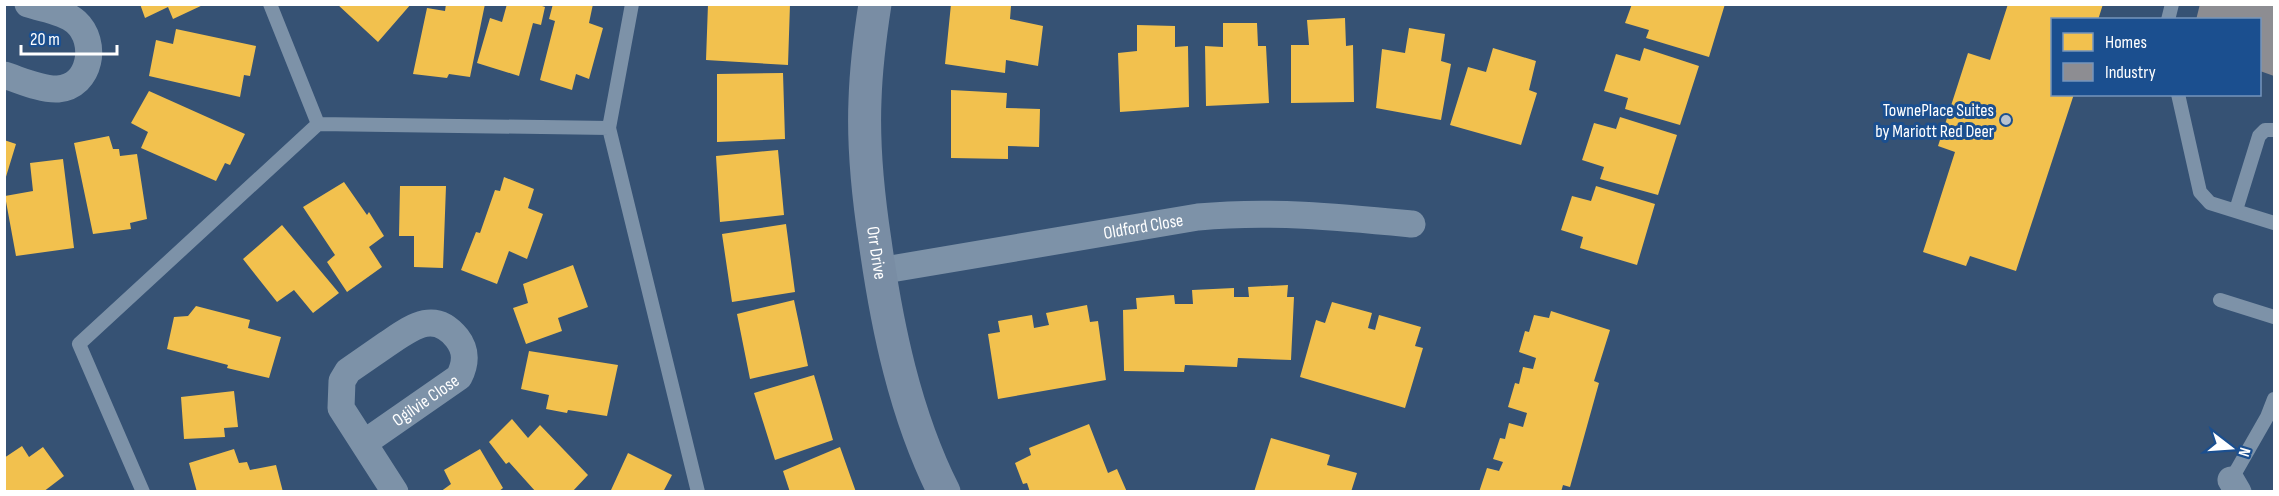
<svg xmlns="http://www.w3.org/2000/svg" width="2279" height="496" font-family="'Sofia Sans Condensed',sans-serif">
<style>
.homes{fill:#f2c14e}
.industry{fill:#8d8d92}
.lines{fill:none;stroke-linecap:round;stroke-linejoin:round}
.lane{stroke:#7d92a8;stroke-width:14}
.street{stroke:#7d92a8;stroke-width:27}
.secondary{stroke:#798da4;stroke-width:33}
.poi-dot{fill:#b9c2ce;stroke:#1b4f8f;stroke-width:2}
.labels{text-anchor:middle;stroke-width:6;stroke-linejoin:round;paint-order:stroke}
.poi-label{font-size:18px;fill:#fff;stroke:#1b4f8f;text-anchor:end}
.street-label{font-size:18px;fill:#fff;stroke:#1b4f8f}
</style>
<rect width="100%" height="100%" fill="#365274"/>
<!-- homes -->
<path class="homes" d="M140,4H205L173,19L168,7L145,18Z
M337,4H411L378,42Z
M446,4H485L470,77L449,74L447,78L413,74L427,8L445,11Z
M507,4H536L545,7L541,25L533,23L519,76L477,63L490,18L502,22Z
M553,4H593L589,23L603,28L589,79L576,74L572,90L540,80L555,21L549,19Z
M708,4H790L788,65L706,60Z
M951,4L1011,6L1010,19L1043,26L1038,66L1006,60L1005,73L945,64Z
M1632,4H1725L1709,57L1646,38L1649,30L1625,23Z
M2008,4H2103L2098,20H2052V94H2074L2016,271L1970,256L1966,266L1923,252L1955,152L1938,146L1968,53L1990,60Z
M1345,18L1346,46L1353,45L1354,102L1291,103V45H1309L1307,20Z
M1223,23H1257L1258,46H1266L1269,103L1206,106L1205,46L1223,47Z
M1137,25L1175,26V47L1188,46L1189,107L1120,112L1118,53L1137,51Z
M1409,28L1445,34L1441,61L1451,64L1441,120L1376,108L1382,49L1405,53Z
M176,29L256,46L250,76L244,75L240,97L149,76L156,40L173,44Z
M1493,48L1536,61L1529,90L1537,93L1521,145L1450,125L1468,67L1486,72Z
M1644,48L1699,66L1680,125L1625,109L1628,98L1604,91L1616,54L1640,61Z
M783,73L785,139L717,142V74Z
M951,90L1007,93L1006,108L1040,109L1039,147L1008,146V159L951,158Z
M149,91L245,134L230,165L225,163L216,181L141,148L148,132L131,123Z
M1620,117L1677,135L1658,195L1600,179L1604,167L1582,160L1594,123L1616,129Z
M109,136L113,149H119L120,156L137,154L147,219L130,223L131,229L93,234L74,143Z
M4,140L16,144L5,180H4Z
M778,150L784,215L720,222L716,156Z
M63,159L74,248L16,256L5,196L33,191L30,163Z
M504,177L534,189L528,208L543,214L527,259L509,251L497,284L461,270L476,232L480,233L495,190L500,191Z
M344,182L367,215L369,212L384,236L369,247L382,267L347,292L327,262L335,255L303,207Z
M400,186H446L443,268L414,267V236H399Z
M1596,186L1655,204L1637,265L1580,248L1583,237L1561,230L1572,196L1591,201Z
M786,224L795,292L732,302L722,234Z
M282,225L339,293L313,313L294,290L277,302L243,259Z
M573,265L588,307L558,318L562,331L526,344L513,308L528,303L523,284Z
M1288,285L1287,297H1294L1291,360L1238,358L1237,367L1185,365L1184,372L1124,371L1123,310L1137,309L1136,298L1174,295L1175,304H1193L1192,290L1234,288V297H1249L1248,287Z
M794,300L808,366L750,379L737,314Z
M1332,302L1372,313L1368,328L1375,330L1379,315L1421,327L1415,346L1423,348L1405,408L1300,377L1316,320L1325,323Z
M1087,305L1090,322L1098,321L1106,380L998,399L988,334L1000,332L998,321L1032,315L1034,328L1049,325L1046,313Z
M196,306L250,320L248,328L281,337L269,378L227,368L228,365L167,349L174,317L188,316Z
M1551,311L1610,330L1594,381L1599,383L1570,487L1563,485L1561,492H1479L1487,468L1499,471L1503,462L1493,459L1500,438L1505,439L1509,423L1523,427L1527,413L1508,407L1515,383L1519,384L1523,367L1533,369L1536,358L1519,352L1525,331L1529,332L1534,315L1549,318Z
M529,351L618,365L607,416L568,410L567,413L546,409L549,395L521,389Z
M814,375L833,440L775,460L754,393Z
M234,391L238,427L224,428L225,437L184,439L181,397Z
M512,419L528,438L540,425L588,475L572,492H536L509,462L506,464L489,442Z
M1089,424L1108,473L1117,469L1127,492H1030L1027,483L1023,484L1015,463L1031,455L1029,448Z
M1271,438L1330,455L1327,465L1357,473L1351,492H1254Z
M22,446L29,457L43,447L64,476L43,492H4V458Z
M840,447L856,492H790L783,471Z
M234,449L239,463L247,462L250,470L276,465L283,492H197L189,463Z
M480,449L503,488L498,492H440L451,484L444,470Z
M628,453L672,475L663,492L611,490Z"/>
<!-- industry -->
<path class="industry" d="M2200,4H2274V76L2260,71V20H2196Z"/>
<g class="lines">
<!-- lane -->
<path class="lane" d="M270,4L318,124
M2168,20L2172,4
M2178,94L2200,192L2210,203L2274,223
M609,128L632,4
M2236,210L2259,136L2265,130H2274
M2220,300L2274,317
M2231,480L2267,417L2274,399
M143,492L79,344L318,124L609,128L698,492"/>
<!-- street -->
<g class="street">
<path d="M4,75C20,80 41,90 58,89C91,86 98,42 76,22C64,11 43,9 28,4"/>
<path id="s1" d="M879,271L1198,217C1270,210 1340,217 1412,224"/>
<path id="s2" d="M364,443L459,377C466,363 467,351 457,338C434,309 411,328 387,344C374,353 361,362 348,371L342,381L341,408L395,492"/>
<path d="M2231,480L2238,492"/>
</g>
<!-- secondary -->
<path class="secondary" id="s3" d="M875,4C870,36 866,68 865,100C863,147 868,195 875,241C887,327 905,414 944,492"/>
</g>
<!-- markers -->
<circle class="poi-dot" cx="2006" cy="120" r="6"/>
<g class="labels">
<!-- poi labels -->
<g class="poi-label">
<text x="1994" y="116">TownePlace Suites<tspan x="1994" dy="21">by Mariott Red Deer</tspan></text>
</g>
<!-- street labels -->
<g class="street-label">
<text dy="6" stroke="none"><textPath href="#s1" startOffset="268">Oldford Close</textPath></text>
<text dy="6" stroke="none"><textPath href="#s3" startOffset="250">Orr Drive</textPath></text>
<text dy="6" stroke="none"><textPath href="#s2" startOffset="75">Ogilvie Close</textPath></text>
</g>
</g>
<!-- border -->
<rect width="2279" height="496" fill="none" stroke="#ffffff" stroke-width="12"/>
<!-- legend -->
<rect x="2051" y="18" width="210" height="78" fill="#1b4f8f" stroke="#7695bc" stroke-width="1.5"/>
<rect x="2063" y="33" width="30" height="18" fill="#f2c14e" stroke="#7695bc" stroke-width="1.5"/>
<text x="2105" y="48" font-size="18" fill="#ffffff">Homes</text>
<rect x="2063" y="63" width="30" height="18" fill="#8d8d92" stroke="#7695bc" stroke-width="1.5"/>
<text x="2105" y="78" font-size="18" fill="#ffffff">Industry</text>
<!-- north arrow -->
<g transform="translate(2231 448) rotate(107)" stroke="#1b4f8f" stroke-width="4.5" paint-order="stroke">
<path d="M0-4.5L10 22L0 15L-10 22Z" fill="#ffffff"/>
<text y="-9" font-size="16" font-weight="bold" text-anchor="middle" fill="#ffffff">N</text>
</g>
<!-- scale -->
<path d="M21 45v9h96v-9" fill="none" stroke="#ffffff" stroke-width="3"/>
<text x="30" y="45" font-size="18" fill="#ffffff" stroke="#1b4f8f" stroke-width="4.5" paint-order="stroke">20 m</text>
</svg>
